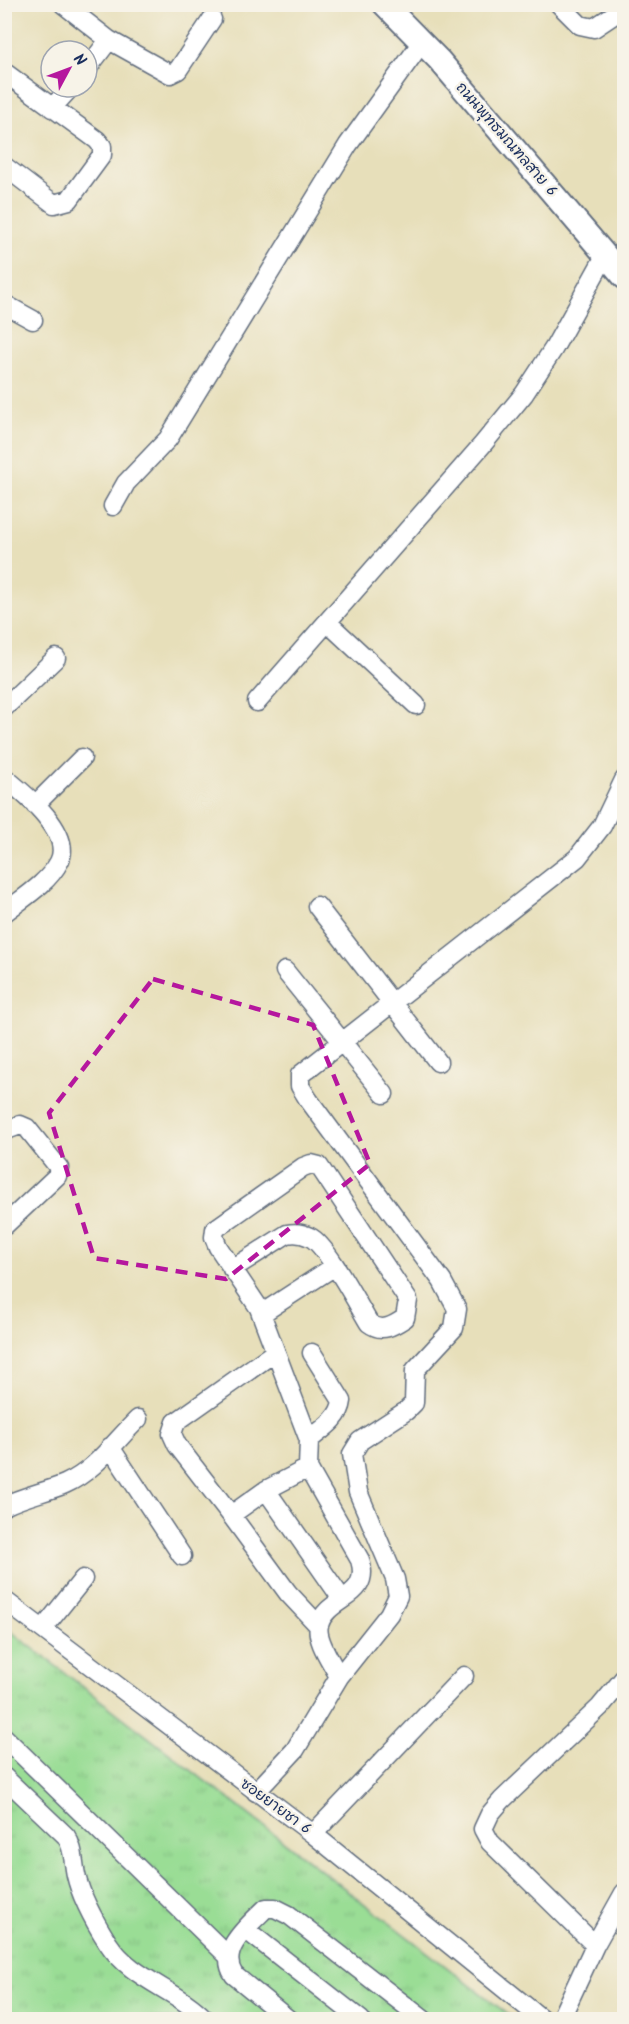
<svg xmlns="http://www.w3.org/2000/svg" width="629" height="2024" font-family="Kalam,'Playpen Sans Thai',sans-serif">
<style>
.grass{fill:url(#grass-tufts);stroke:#5a867a;stroke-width:1.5}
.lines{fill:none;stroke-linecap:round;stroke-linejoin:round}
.minor-casing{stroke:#626d7e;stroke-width:21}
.major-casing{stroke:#626d7e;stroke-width:26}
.minor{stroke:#fff;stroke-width:18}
.major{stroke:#fff;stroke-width:22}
.marked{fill:none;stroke:#b5179e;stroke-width:4.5;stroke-dasharray:12 8;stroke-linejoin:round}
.labels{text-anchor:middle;stroke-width:5;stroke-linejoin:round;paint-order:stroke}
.street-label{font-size:15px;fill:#1b2f5e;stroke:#f7f3e8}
</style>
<defs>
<pattern id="grass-tufts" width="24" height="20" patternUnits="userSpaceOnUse" patternTransform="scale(1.5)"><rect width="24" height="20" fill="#9add95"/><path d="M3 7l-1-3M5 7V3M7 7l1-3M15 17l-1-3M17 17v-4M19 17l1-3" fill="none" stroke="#84be83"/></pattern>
</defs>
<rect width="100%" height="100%" fill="#f7f3e8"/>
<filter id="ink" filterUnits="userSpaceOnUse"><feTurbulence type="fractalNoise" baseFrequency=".0167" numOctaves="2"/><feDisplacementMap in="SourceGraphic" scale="12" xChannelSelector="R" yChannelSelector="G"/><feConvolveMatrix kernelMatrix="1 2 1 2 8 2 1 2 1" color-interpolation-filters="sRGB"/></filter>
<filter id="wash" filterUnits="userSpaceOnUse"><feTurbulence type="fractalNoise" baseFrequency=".008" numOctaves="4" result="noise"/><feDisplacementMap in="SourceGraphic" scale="24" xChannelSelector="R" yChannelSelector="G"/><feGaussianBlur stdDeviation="1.35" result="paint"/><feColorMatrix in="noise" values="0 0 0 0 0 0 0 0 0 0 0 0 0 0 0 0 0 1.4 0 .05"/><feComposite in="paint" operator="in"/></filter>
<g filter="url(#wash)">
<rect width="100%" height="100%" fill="#e7dfba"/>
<!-- grass -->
<path class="grass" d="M4,1626L514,2019H5Z"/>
</g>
<g filter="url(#ink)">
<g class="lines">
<!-- minor casing -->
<g class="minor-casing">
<path id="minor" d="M63,4L109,40L170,74L178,70L212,19
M559,4L580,25L594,28L624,8
M87,69L109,40
M4,72L97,140L102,146V155L69,200L54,204L4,166
M52,108L71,87
M4,304L33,320
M113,506L126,483L168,439L348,145L422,42
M327,622L416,705
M257,702L483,444L524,394L554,348L606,254
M4,708L56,658
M4,777C25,794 74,833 59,862C48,883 23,898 4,913
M35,805L82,758
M317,906L438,1062
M285,971L384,1094
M4,1131L20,1125L27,1128L59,1168L57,1176L4,1226
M232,1269L287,1234C296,1232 302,1233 310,1237C327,1245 358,1305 369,1323C382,1333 393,1326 405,1318L408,1300L319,1166L311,1164L303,1167L215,1229L214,1237L218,1247L259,1308L309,1440L308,1468L360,1560C372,1599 327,1596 319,1625C315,1640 333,1664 339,1677
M261,1314L335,1266
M309,1440C322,1429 340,1419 342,1401L312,1353
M110,1447L182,1556
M308,1468L266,1490L231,1515L288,1593L319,1626
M266,1490L342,1599
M4,1506C24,1496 46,1492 65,1484C95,1471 115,1441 138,1419
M231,1515L177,1445L172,1434L176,1422L275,1352
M4,1600L313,1834L543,2020
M43,1629L83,1579
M4,1737L227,1955
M4,1777L66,1836C74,1848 73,1861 76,1875C81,1897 96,1924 108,1943C132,1980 177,1989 206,2020
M256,1792L295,1750L339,1677L389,1614L398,1596L395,1579L358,1492L352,1454L360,1441L406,1411L414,1403L415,1370L454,1328L457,1309L442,1281L308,1099L300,1086V1075L577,858L602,826L624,780
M313,1834L464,1676
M245,1929L361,2020
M595,1945L490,1842L483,1829L490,1814L502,1800L600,1707L624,1678
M289,2020L234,1975C217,1950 249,1925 266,1908H275L289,1915L424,2020
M560,2020L595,1945L624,1893"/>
</g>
<!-- major casing -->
<g class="major-casing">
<path id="major" d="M384,4L439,60L624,277"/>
</g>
<!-- minor -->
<use href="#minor" class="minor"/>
<!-- major -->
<use href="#major" class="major"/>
</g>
</g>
<!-- marked area -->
<path class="marked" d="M153,979L313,1025L370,1164L226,1279L94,1258L49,1113Z"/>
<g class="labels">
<!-- street labels -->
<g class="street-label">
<text transform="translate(507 139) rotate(49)" y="5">ถนนพุทธมณฑลสาย 6</text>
<text transform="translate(276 1806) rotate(36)" y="5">ซอยยายชา 6</text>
</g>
</g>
<!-- margin -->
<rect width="629" height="2024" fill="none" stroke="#f7f3e8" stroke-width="24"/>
<!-- north arrow -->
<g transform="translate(69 69) rotate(49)"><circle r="28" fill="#f7f3e8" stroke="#9fa5b1" stroke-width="1.5"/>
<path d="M0-4.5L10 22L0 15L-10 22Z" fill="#b5179e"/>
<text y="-9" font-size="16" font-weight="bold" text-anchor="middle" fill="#1b2f5e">N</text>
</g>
</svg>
